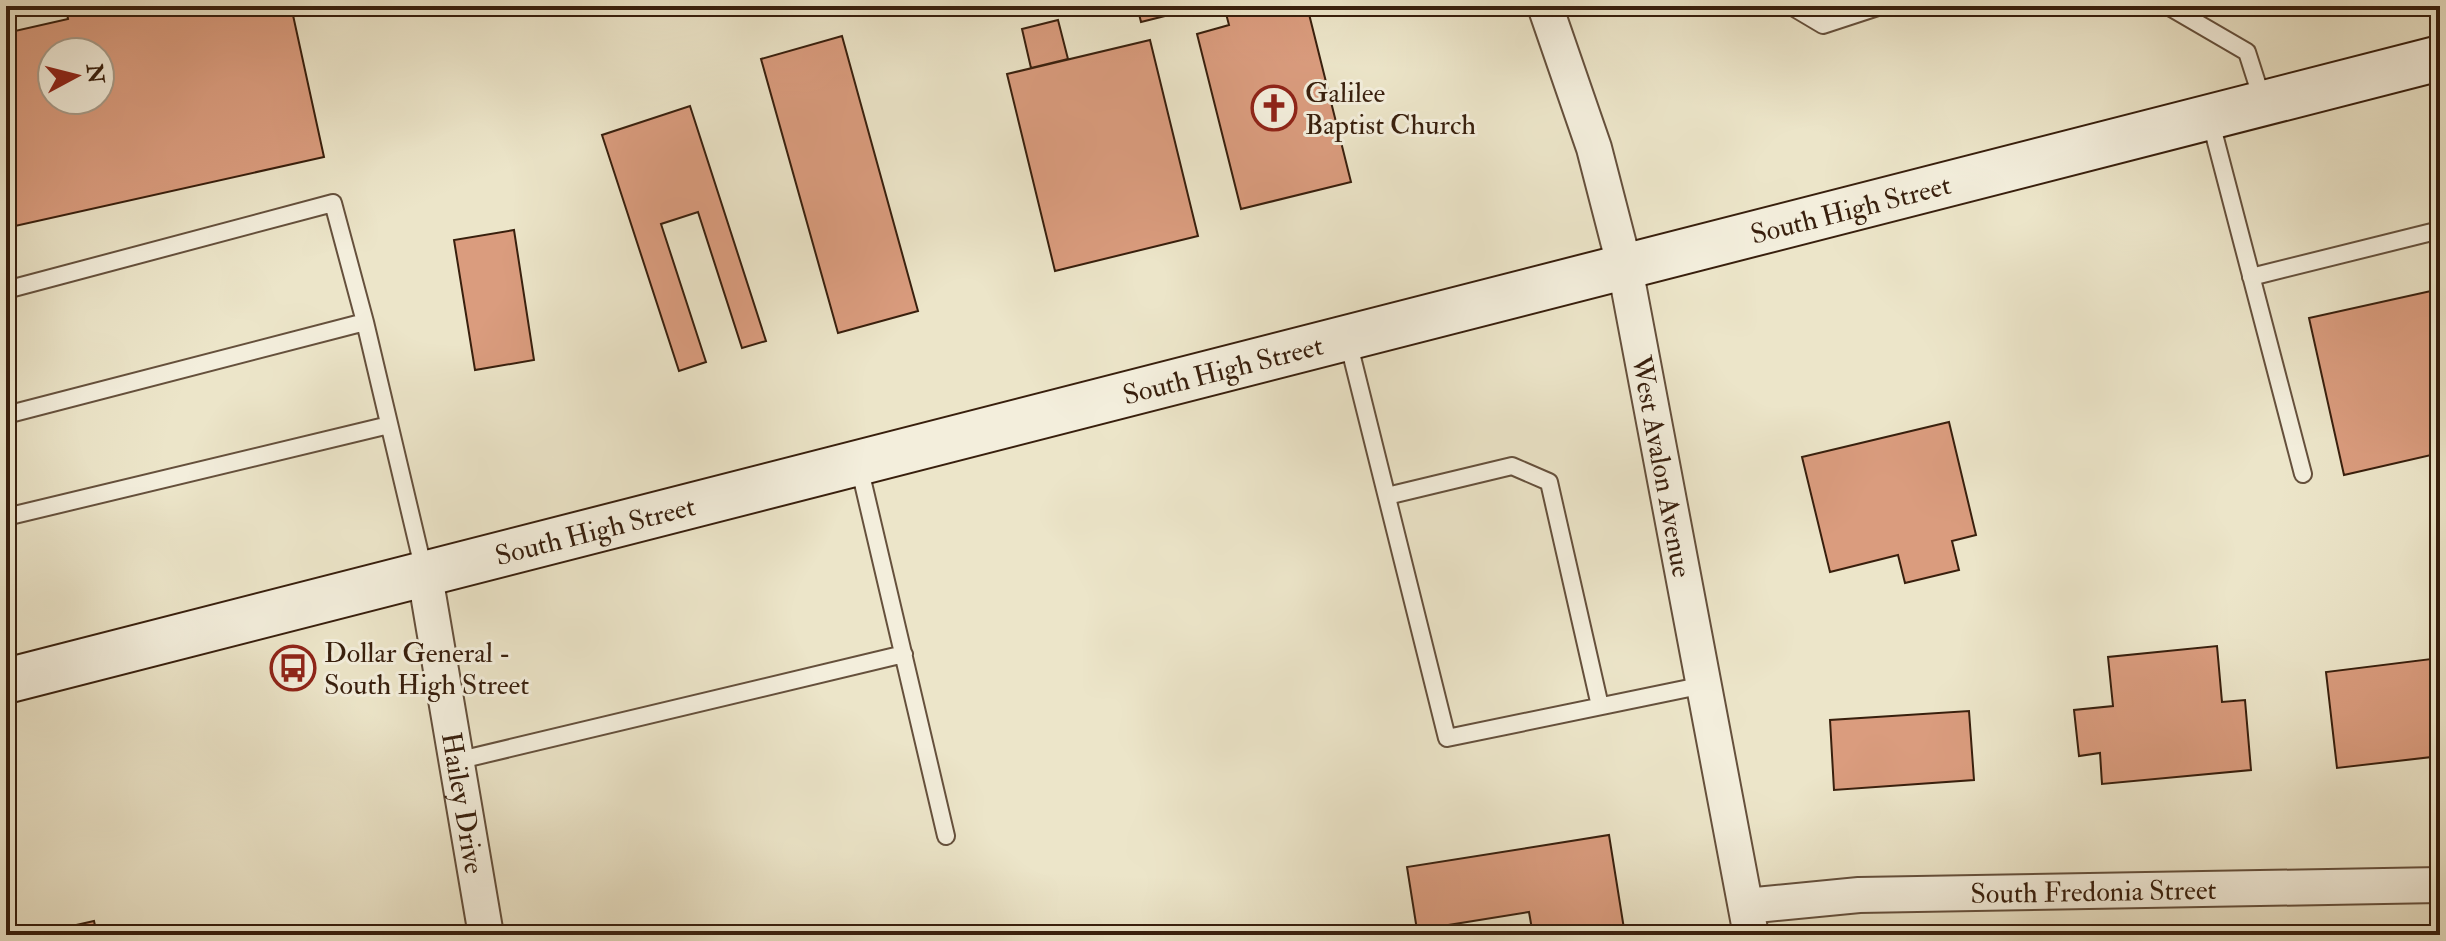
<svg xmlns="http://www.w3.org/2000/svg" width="2446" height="941" font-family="'IM FELL Double Pica',serif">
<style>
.building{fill:#da9c7e;stroke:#381f0d;stroke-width:2;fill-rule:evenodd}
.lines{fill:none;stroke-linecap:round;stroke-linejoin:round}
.service-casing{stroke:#65503c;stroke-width:20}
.minor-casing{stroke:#65503c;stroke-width:38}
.secondary-casing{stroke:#381f0d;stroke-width:48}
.service{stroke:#f3eedc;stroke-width:16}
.minor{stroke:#f3eedc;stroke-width:34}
.secondary{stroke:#f3eedc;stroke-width:44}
.labels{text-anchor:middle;stroke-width:6;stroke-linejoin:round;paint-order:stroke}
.poi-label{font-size:28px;fill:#381f0d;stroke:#f3eedc;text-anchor:start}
.street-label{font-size:28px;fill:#381f0d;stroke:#f3eedc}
</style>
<rect width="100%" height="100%" fill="#ece5c9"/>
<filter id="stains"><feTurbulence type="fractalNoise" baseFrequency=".0025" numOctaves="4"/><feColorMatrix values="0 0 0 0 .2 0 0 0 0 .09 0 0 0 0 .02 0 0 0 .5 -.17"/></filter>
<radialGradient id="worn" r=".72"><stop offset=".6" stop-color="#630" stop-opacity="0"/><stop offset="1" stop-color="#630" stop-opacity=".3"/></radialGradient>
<!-- building -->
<path class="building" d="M66,6H291L324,157L6,228V33L68,19ZM52,52H100V100H52Z
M1137,6H1205L1141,22Z
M1224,6H1272L1274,12L1307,6L1351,182L1241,209L1197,34L1229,25Z
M1058,20L1068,59L1031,68L1022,29Z
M842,36L918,311L838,333L761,59Z
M1150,40L1198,236L1055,271L1007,74Z
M690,106L766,341L742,348L698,212L661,224L706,362L679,371L602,135Z
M514,230L534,360L475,370L454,240Z
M2440,289V453L2344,475L2309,318Z
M1949,422L1976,535L1952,541L1959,570L1905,583L1898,555L1830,572L1802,457Z
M2217,646L2222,702L2245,700L2251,770L2102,784L2100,753L2079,756L2074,710L2113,706L2108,657Z
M2431,659L2440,756L2337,768L2326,672Z
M1969,711L1974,780L1834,790L1830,720Z
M1609,835L1625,935H1533L1529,912L1417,930L1407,867Z
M94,921L97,935H32Z"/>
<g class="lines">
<!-- service casing -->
<g class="service-casing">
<path id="service" d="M1791,6L1823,25L1881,6
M2168,6L2247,52L2263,102
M2210,119L2303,474
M2251,277L2440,230
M6,290L333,203L365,322
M1348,341L1447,738L1704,685
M6,415L365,322L424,571
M859,466L946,836
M1387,496L1512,466L1549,482L1600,706
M6,517L389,425
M456,761L904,654"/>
</g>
<!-- minor casing -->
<g class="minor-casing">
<g id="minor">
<path id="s1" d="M1545,6L1594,148L1625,268L1751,935"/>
<path id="s2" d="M425,576L486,935"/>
<path id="s3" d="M1746,906L1859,895L2440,885"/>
</g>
</g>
<!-- secondary casing -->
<g class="secondary-casing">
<g id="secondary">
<path id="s4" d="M6,681L2440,58"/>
</g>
</g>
<!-- service -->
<use href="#service" class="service"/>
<!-- minor -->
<use href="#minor" class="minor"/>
<!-- secondary -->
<use href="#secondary" class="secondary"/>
</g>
<!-- icons -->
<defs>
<g id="church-ring" transform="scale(2.3)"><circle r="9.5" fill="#f3eedc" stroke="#8f2418" stroke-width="1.5"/><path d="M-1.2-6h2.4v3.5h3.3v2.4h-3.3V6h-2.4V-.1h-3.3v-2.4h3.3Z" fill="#8f2418"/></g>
<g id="bus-ring" transform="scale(2.3)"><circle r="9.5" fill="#f3eedc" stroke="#8f2418" stroke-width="1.5"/><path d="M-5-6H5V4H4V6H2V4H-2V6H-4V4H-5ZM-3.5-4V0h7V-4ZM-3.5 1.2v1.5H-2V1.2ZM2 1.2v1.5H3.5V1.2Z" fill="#8f2418"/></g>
</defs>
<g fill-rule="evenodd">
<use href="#church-ring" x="1274" y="108"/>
<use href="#bus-ring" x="293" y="668"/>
</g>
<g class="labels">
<!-- poi labels -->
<g class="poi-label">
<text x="1305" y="102">Galilee<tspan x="1305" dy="32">Baptist Church</tspan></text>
<text x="324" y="662">Dollar General -<tspan x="324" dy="32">South High Street</tspan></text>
</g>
<!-- street labels -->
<g class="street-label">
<text dy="10" stroke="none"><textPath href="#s4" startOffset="1904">South High Street</textPath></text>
<text dy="10" stroke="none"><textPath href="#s4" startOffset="1256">South High Street</textPath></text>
<text dy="10" stroke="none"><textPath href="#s1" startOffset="476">West Avalon Avenue</textPath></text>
<text dy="10" stroke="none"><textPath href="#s4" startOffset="608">South High Street</textPath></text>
<text dy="10" stroke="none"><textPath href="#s2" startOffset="230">Hailey Drive</textPath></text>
<text dy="10" stroke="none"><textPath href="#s3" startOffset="348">South Fredonia Street</textPath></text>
</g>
</g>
<!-- margin -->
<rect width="2446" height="941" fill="none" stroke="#ece5c9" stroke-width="32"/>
<rect x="8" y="8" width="2430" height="925" fill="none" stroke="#381f0d" stroke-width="4"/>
<rect x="16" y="16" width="2414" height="909" fill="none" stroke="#381f0d" stroke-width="2"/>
<!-- north arrow -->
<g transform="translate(76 76) rotate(83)"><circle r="38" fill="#f3eedc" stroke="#a89b89" stroke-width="2"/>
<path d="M0-6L14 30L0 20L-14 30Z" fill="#8f2418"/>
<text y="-12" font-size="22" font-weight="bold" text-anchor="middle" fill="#381f0d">N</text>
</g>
<rect width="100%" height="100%" filter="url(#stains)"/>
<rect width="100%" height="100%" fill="url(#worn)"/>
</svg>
